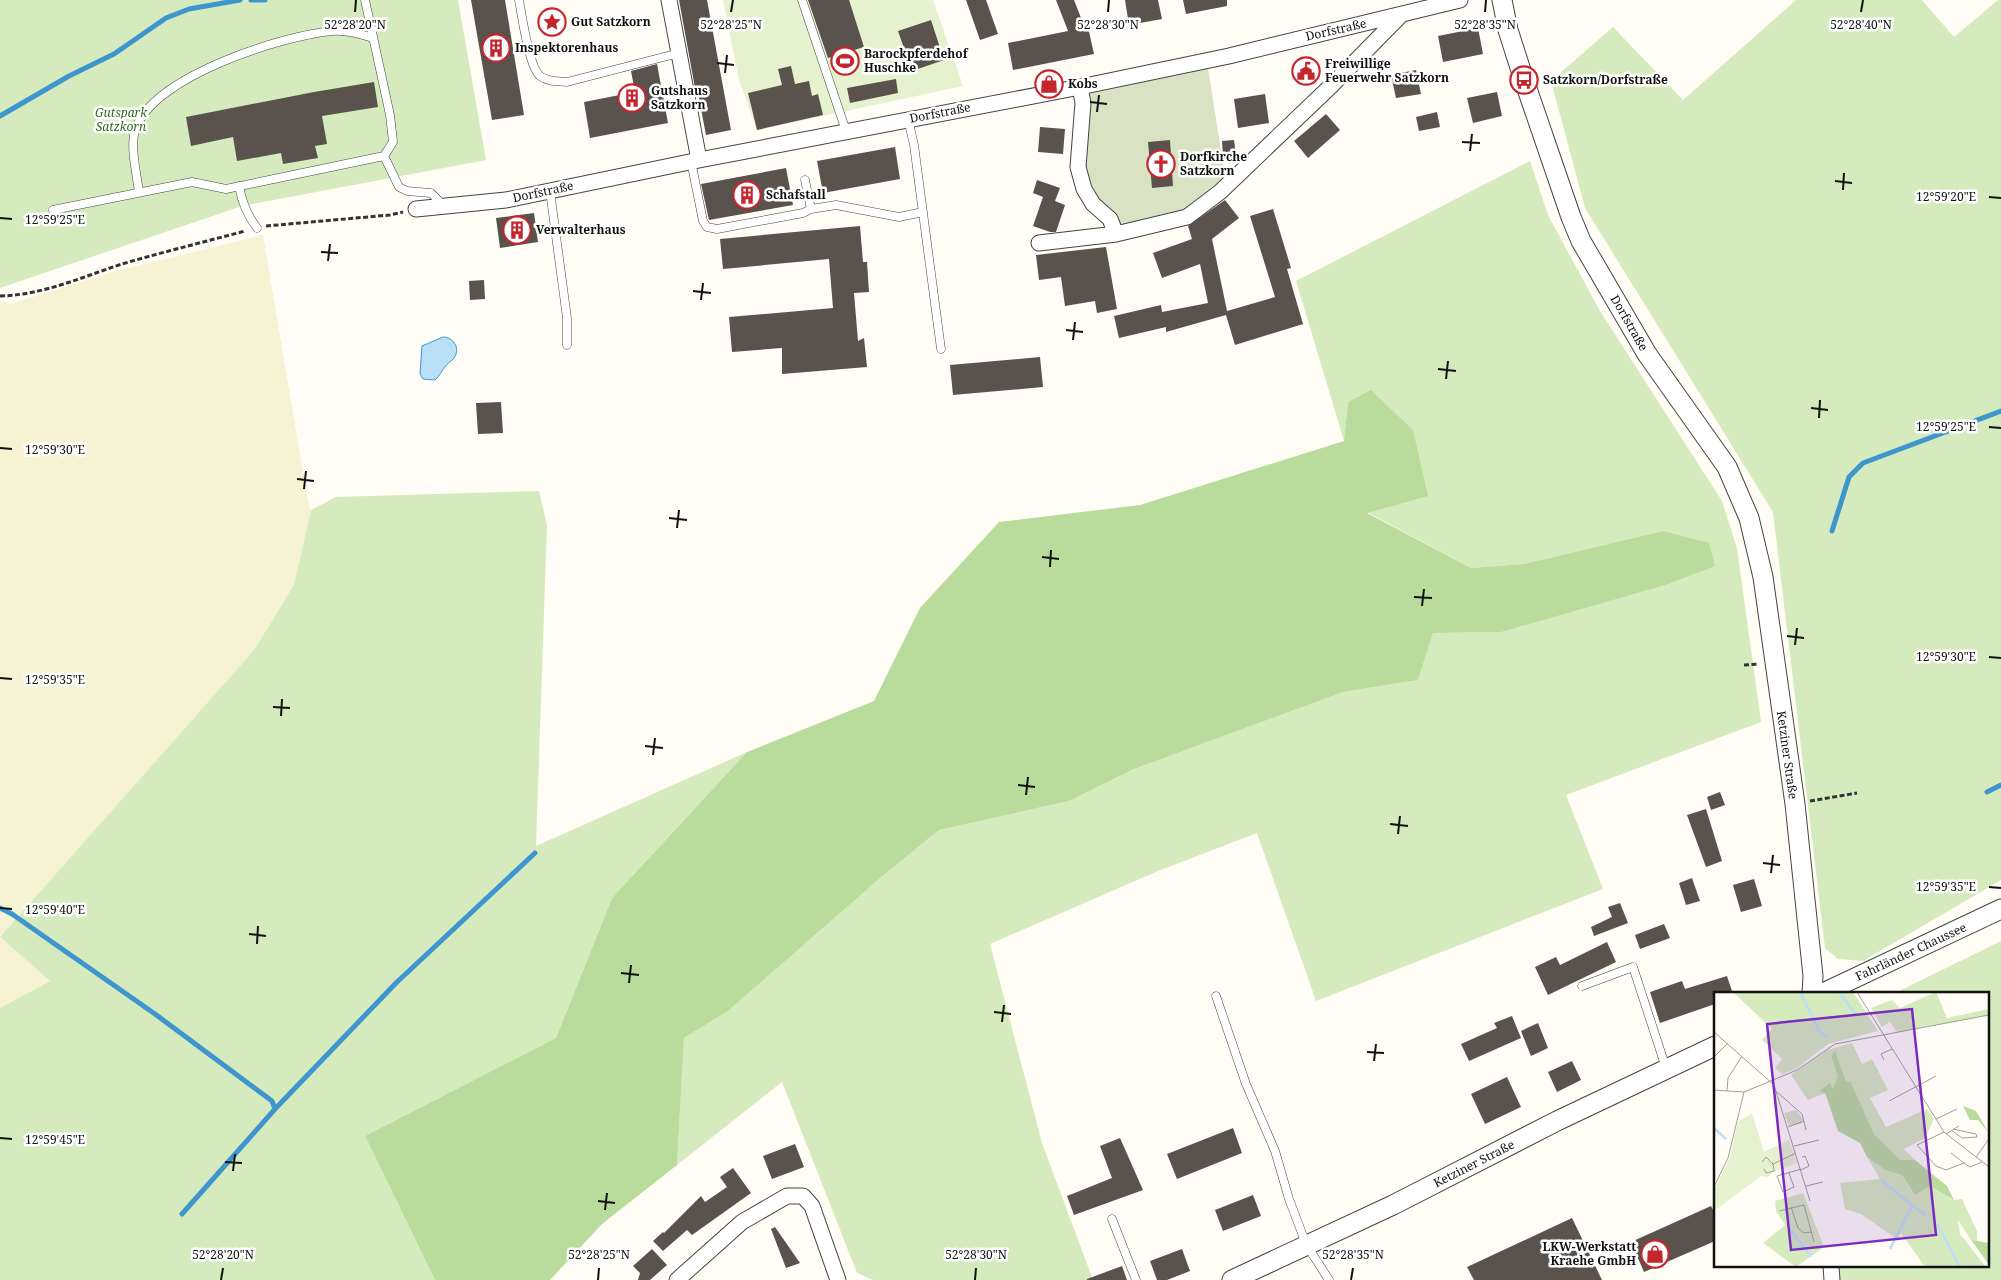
<svg xmlns="http://www.w3.org/2000/svg" width="2001" height="1280" font-family="'Noto Serif',serif">
<style>
.farmland{fill:#f6f3d4}
.green{fill:#d5ebbd}
.forest{fill:#b9dc9c}
.cemetery{fill:#d9e3c4}
.pitch{fill:#e6f2cf}
.water{fill:#b9e0f7;stroke:#3f96cf}
.lines{fill:none;stroke-linecap:round;stroke-linejoin:round}
.stream{stroke:#3f96cf;stroke-width:5}
.building{fill:#5a524d}
.service-casing{stroke:#444;stroke-width:9}
.minor-casing{stroke:#444;stroke-width:17}
.tertiary-casing{stroke:#444;stroke-width:21}
.path{stroke:#333;stroke-width:3;stroke-dasharray:5 2.5;stroke-linecap:butt}
.service{stroke:#fff;stroke-width:8}
.minor{stroke:#fff;stroke-width:15}
.tertiary{stroke:#fff;stroke-width:19}
.ticks{fill:none;stroke:#111;stroke-width:2}
.labels{text-anchor:middle;stroke-width:5;stroke-linejoin:round;paint-order:stroke}
.poi-label{font-size:12px;font-weight:bold;fill:#111;stroke:#fff;text-anchor:start}
.street-label{font-size:12px;fill:#111;stroke:#fff}
.park-label{font-size:12px;font-style:italic;fill:#2f6b1f;stroke:#fff}
.inset-river{fill:none;stroke:#b9e0f7;stroke-width:2.5}
.inset-road{fill:none;stroke:#a09f9a;stroke-width:1}
.view{fill:#7b2cbf;fill-opacity:0.15;stroke:#7b2cbf;stroke-width:2.5}
.inset-edge{fill:none;stroke:#111;stroke-width:2.5}
.ticks-label{font-size:12px;text-anchor:middle;fill:#111;stroke:#fff;stroke-width:5;stroke-linejoin:round;paint-order:stroke}
</style>
<rect width="100%" height="100%" fill="#fffdf5"/>
<!-- farmland -->
<path class="farmland" d="M263,235L307,496L311,510L294,585L254,650L0,937L50,981L0,1008V300L10,304L112,272Z"/>
<!-- green -->
<path class="green" d="M0,0H458L486,160L242,206L0,288Z
M1796,0H1922L1954,37L1998,0H2001V880L1863,961L1838,959L1825,948L1773,512L1585,208L1551,81L1613,27L1683,100Z
M1530,161L1548,215L1600,311L1722,501L1737,548L1761,722L1566,795L1603,889L1316,1001L1257,833L1158,871L990,944L1042,1143L1093,1280H873L857,1273L782,1082L677,1165L684,1038L728,1011L879,879L939,830L1069,801L1134,769L1343,692L1418,680L1433,633L1501,632L1663,531L1524,564L1471,568L1367,512L1348,402L1344,441L1296,281Z
M539,491L547,525L536,846L747,752L612,898L556,1038L365,1136L435,1280H0V1008L50,981L0,937L254,650L294,585L311,510L336,497Z
M2001,941V1280H1827L1826,1266H1987V994H1893Z"/>
<!-- forest -->
<path class="forest" d="M1371,390L1413,430L1428,496L1367,513L1471,568L1524,564L1663,531L1709,543L1715,566L1665,585L1501,632L1433,633L1418,680L1343,692L1134,769L1069,801L939,830L879,879L728,1011L684,1038L677,1165L602,1224L550,1280H435L365,1136L556,1038L612,898L747,752L874,701L920,608L999,522L1140,505L1344,441L1348,402Z"/>
<!-- cemetery -->
<path class="cemetery" d="M1208,68L1225,176L1184,210L1123,227L1099,203L1084,166L1089,94Z"/>
<!-- pitch -->
<path class="pitch" d="M723,0H933L963,86L757,130L739,80Z"/>
<!-- water -->
<path class="water" d="M443,337C453,337 461,348 454,358C452,361 447,363 445,367C441,371 440,376 435,380L423,379L420,374L422,346Z"/>
<g class="lines">
<!-- stream -->
<path class="stream" d="M251,0H265
M0,116L69,76L114,54L166,18L189,9L240,0
M1832,531L1849,477L1863,463L2001,411
M1987,792L2001,785
M0,908L12,914L155,1014L272,1101L275,1109L182,1214
M275,1109L396,983L535,853"/>
</g>
<!-- building -->
<path class="building" d="M471,0H505L524,115L492,120Z
M679,0H707L731,130L706,135L697,88H695Z
M808,0H849L864,47L828,58Z
M966,0H986L998,34L980,40Z
M1056,0H1074L1085,28L1088,27L1094,54L1013,70L1008,43L1068,31Z
M1125,0H1158L1162,19L1129,25Z
M1183,0H1227V6L1186,14Z
M931,20L944,60L912,71L898,31Z
M1478,28L1483,54L1443,62L1438,36Z
M1313,62L1315,76L1299,79L1297,65Z
M657,64L668,123L590,138L584,102L635,92L631,71Z
M791,66L795,84L809,81L812,96L818,94L823,115L757,130L748,93L782,85L778,69Z
M1416,70L1421,94L1396,98L1391,75Z
M896,79L898,93L850,103L847,88Z
M374,82L378,107L322,116L327,144L315,146L318,158L283,164L281,153L237,161L233,137L191,146L186,117L314,92Z
M1497,92L1502,116L1473,123L1467,98Z
M1265,94L1269,123L1238,128L1234,99Z
M1437,112L1440,127L1419,131L1416,117Z
M1326,114L1340,130L1308,158L1294,141Z
M1040,127L1065,129L1063,154L1038,152Z
M1170,140L1173,186L1152,188L1148,142Z
M1234,140L1236,155L1223,157L1222,141Z
M895,147L900,179L823,193L817,161Z
M786,168L793,205L709,220L701,184Z
M1037,180L1060,188L1055,201L1065,205L1056,232H1050L1033,226L1043,197L1033,193Z
M1225,200L1239,218L1212,239L1227,311L1275,297L1250,216L1273,209L1291,268L1287,269L1303,324L1235,345L1226,315L1166,332V327L1119,338L1114,316L1161,305L1162,312L1208,303L1200,264L1162,278L1153,253L1192,239L1188,226Z
M534,213L538,242L500,248L496,218Z
M860,226L863,262H867L869,292L854,293L858,341L864,338L867,367L782,374V348L732,352L729,317L833,308L829,259L723,269L720,239Z
M1106,247L1117,309L1097,313L1095,301L1065,306L1061,277L1039,280L1036,255Z
M484,280L485,299L470,300L469,281Z
M1040,357L1043,387L953,395L950,365Z
M501,402L503,433L478,434L476,403Z
M1720,792L1725,805L1711,810L1707,797Z
M1706,809L1722,861L1706,867L1687,815Z
M1692,878L1700,901L1686,905L1679,883Z
M1754,879L1762,906L1741,912L1733,885Z
M1620,903L1628,923L1594,936L1591,927L1612,917L1608,907Z
M1664,924L1670,938L1640,949L1635,935Z
M1607,942L1616,962L1548,995L1535,967L1556,957L1560,965Z
M1727,976L1733,994H1715V1004L1660,1023L1650,992L1682,981L1685,989Z
M1512,1016L1521,1038L1469,1061L1461,1044L1497,1028L1494,1023Z
M1538,1023L1548,1048L1531,1056L1521,1031Z
M1572,1061L1581,1080L1557,1092L1548,1072Z
M1507,1077L1521,1107L1485,1124L1471,1094Z
M1233,1128L1242,1153L1177,1179L1167,1154Z
M1120,1138L1143,1190L1074,1215L1067,1196L1112,1178L1100,1146Z
M795,1144L804,1167L772,1179L763,1156Z
M733,1168L751,1193L692,1235L687,1230L663,1251L653,1241L663,1232L664,1233L701,1196L705,1202L727,1187L720,1177Z
M1253,1195L1261,1216L1223,1231L1215,1210Z
M1711,1206L1715,1214V1241L1644,1272L1631,1242Z
M1572,1218L1602,1280H1474L1467,1267Z
M775,1227L800,1263L786,1268L771,1229Z
M652,1249L667,1265L650,1280H638L640,1273L633,1266Z
M1182,1249L1190,1271L1167,1280H1157L1150,1261Z
M1122,1266L1127,1280H1087V1279Z"/>
<g class="lines">
<!-- service casing -->
<g class="service-casing">
<path id="service" d="M519,0C522,16 529,67 540,76C548,82 558,81 567,82L679,53
M802,0L846,131
M908,119L914,145L941,349
M384,156L399,187L407,191L431,193L443,205
M691,161L703,221L707,227L717,229L803,213L811,209L805,180
M239,186C242,203 247,215 257,228
M550,191L567,318V345
M139,192C137,175 129,144 136,128C155,76 281,36 332,31C347,30 360,34 373,38
M811,209L836,205L899,217L923,212
M53,210L192,182L226,189L384,156L393,142L390,115L365,0
M1582,986L1633,967L1666,1068
M1216,996L1246,1084L1275,1151L1289,1199L1306,1244L1329,1280
M1112,1219L1136,1280"/>
</g>
<!-- minor casing -->
<g class="minor-casing">
<path id="minor" d="M669,0L699,160
M1080,87L1083,103L1078,167L1084,189L1093,204L1110,219L1116,234
M416,209L506,200L699,160L1080,87L1229,56L1460,0
M1039,243L1116,234L1187,217L1220,192L1332,85L1401,15
M1831,1266L1832,1280
M677,1280L742,1222L787,1196H803L812,1206L838,1280"/>
</g>
<!-- tertiary casing -->
<g class="tertiary-casing">
<path id="tertiary" d="M1502,0L1508,30L1524,80L1571,217L1581,241L1647,354L1727,467L1749,518L1763,577L1795,804L1813,976L1812,994
M1821,994L2001,909
M1232,1280L1393,1205L1557,1121L1715,1046"/>
</g>
<!-- path -->
<path class="path" d="M266,226L390,215L403,212
M0,296C43,295 82,277 122,264C163,252 204,242 245,231
M1744,665L1759,664
M1810,801L1857,793"/>
<!-- service -->
<use href="#service" class="service"/>
<!-- minor -->
<use href="#minor" class="minor"/>
<!-- tertiary -->
<use href="#tertiary" class="tertiary"/>
</g>
<!-- ticks -->
<path class="ticks" d="M355,12L356,0M731,12L733,0M1108,12L1109,0M1485,12L1486,0M1861,12L1863,0M717,63L734,65M725,73L727,55M1090,102L1107,104M1097,112L1099,95M1462,142L1480,143M1470,151L1472,134M1835,181L1852,183M1843,190L1844,173M1989,197L2001,198M0,218L12,219M321,252L338,253M328,261L330,244M693,291L711,293M701,300L703,283M1066,330L1083,332M1073,340L1075,322M1438,369L1456,371M1446,379L1448,361M1811,408L1828,410M1819,418L1820,400M1989,427L2001,428M0,448L12,449M297,479L314,481M304,489L306,471M669,518L687,520M677,528L679,510M1042,557L1059,559M1050,567L1051,550M1414,597L1432,598M1422,606L1424,589M1787,636L1804,638M1795,645L1797,628M1989,657L2001,658M0,678L12,679M273,707L290,708M281,716L282,699M645,746L663,748M653,755L655,738M1018,785L1035,787M1026,795L1028,777M1390,824L1408,826M1398,834L1400,816M1763,863L1780,865M1771,873L1773,855M1989,887L2001,888M0,908L12,909M249,934L266,936M257,944L258,926M621,973L639,975M629,983L631,965M994,1012L1011,1014M1002,1022L1004,1005M1367,1052L1384,1053M1374,1061L1376,1044M0,1138L12,1139M225,1162L242,1163M233,1171L235,1154M598,1201L615,1203M605,1210L607,1193M221,1280L223,1268M598,1280L599,1268M975,1280L976,1268M1351,1280L1353,1268"/>
<!-- icons -->
<defs>
<g id="sight-ring" transform="scale(1.4375)"><circle r="9.5" fill="#fff" stroke="#c4262e" stroke-width="1.5"/><path d="M0-6L1.8-2.2L6-1.7L2.9 1.2L3.7 5.4L0 3.3L-3.7 5.4L-2.9 1.2L-6-1.7L-1.8-2.2Z" fill="#c4262e"/></g>
<g id="building-ring" transform="scale(1.4375)"><circle r="9.5" fill="#fff" stroke="#c4262e" stroke-width="1.5"/><path d="M-4-6H4V6H1V3H-1V6H-4ZM-2.5-4.3h1.7v1.8h-1.7ZM.8-4.3h1.7v1.8H.8ZM-2.5-1h1.7V.8h-1.7ZM.8-1h1.7V.8H.8Z" fill="#c4262e"/></g>
<g id="stadium-ring" transform="scale(1.4375)"><circle r="9.5" fill="#fff" stroke="#c4262e" stroke-width="1.5"/><path d="M0-5a6.5 5 0 1 0 0 10a6.5 5 0 1 0 0-10ZM-3.5-1.8h7v3.6h-7Z" fill="#c4262e"/></g>
<g id="civic-ring" transform="scale(1.4375)"><circle r="9.5" fill="#fff" stroke="#c4262e" stroke-width="1.5"/><path d="M-.6-6.5H3V-4.5H.6V-3L4-1V1h2V6H-6V1h2V-1L-.6-3ZM-1.2 2.5V6h2.4V2.5Z" fill="#c4262e"/></g>
<g id="bus-ring" transform="scale(1.4375)"><circle r="9.5" fill="#fff" stroke="#c4262e" stroke-width="1.5"/><path d="M-5-6H5V4H4V6H2V4H-2V6H-4V4H-5ZM-3.5-4V0h7V-4ZM-3.5 1.2v1.5H-2V1.2ZM2 1.2v1.5H3.5V1.2Z" fill="#c4262e"/></g>
<g id="shop-ring" transform="scale(1.4375)"><circle r="9.5" fill="#fff" stroke="#c4262e" stroke-width="1.5"/><path d="M-5-2.5h2.3a2.7 3.5 0 0 1 5.4 0H5L5.5 6h-11ZM-1.5-2.5h3a1.5 2.3 0 0 0-3 0Z" fill="#c4262e"/></g>
<g id="church-ring" transform="scale(1.4375)"><circle r="9.5" fill="#fff" stroke="#c4262e" stroke-width="1.5"/><path d="M-1.2-6h2.4v3.5h3.3v2.4h-3.3V6h-2.4V-.1h-3.3v-2.4h3.3Z" fill="#c4262e"/></g>
</defs>
<g fill-rule="evenodd">
<use href="#sight-ring" x="552" y="22"/>
<use href="#building-ring" x="496" y="48"/>
<use href="#stadium-ring" x="845" y="61"/>
<use href="#civic-ring" x="1306" y="71"/>
<use href="#bus-ring" x="1524" y="80"/>
<use href="#shop-ring" x="1049" y="84"/>
<use href="#building-ring" x="632" y="98"/>
<use href="#church-ring" x="1161" y="164"/>
<use href="#building-ring" x="747" y="195"/>
<use href="#building-ring" x="517" y="230"/>
<use href="#shop-ring" x="1655" y="1254"/>
</g>
<g class="labels">
<!-- poi labels -->
<g class="poi-label">
<text x="571" y="26">Gut Satzkorn</text>
<text x="515" y="52">Inspektorenhaus</text>
<text x="864" y="58">Barockpferdehof<tspan x="864" dy="14">Huschke</tspan></text>
<text x="1325" y="68">Freiwillige<tspan x="1325" dy="14">Feuerwehr Satzkorn</tspan></text>
<text x="1543" y="84">Satzkorn/Dorfstraße</text>
<text x="1068" y="88">Kobs</text>
<text x="651" y="95">Gutshaus<tspan x="651" dy="14">Satzkorn</tspan></text>
<text x="1180" y="161">Dorfkirche<tspan x="1180" dy="14">Satzkorn</tspan></text>
<text x="766" y="199">Schafstall</text>
<text x="536" y="234">Verwalterhaus</text>
<text x="1636" y="1251" text-anchor="end">LKW-Werkstatt<tspan x="1636" dy="14">Kraehe GmbH</tspan></text>
</g>
<!-- street labels -->
<g class="street-label">
<text transform="translate(1336 30) rotate(-13)" y="4">Dorfstraße</text>
<text transform="translate(940 113) rotate(-11)" y="4">Dorfstraße</text>
<text transform="translate(543 192) rotate(-12)" y="4">Dorfstraße</text>
<text transform="translate(1629 323) rotate(60)" y="4">Dorfstraße</text>
<text transform="translate(1787 755) rotate(82)" y="4">Ketziner Straße</text>
<text transform="translate(1911 952) rotate(-25)" y="4">Fahrländer Chaussee</text>
<text transform="translate(1474 1164) rotate(-27)" y="4">Ketziner Straße</text>
</g>
<!-- park labels -->
<g class="park-label">
<text x="121" y="117">Gutspark<tspan x="121" dy="14">Satzkorn</tspan></text>
</g>
</g>
<!-- overview -->
<g transform="translate(1714 992)">
<rect width="275" height="275" fill="#fffdf5"/>
<path d="M19,0H139L164,39L114,52L82,77L68,82L61,76L68,67L48,48L58,37ZM222,0L233,26L275,17V23L183,40L176,30L168,35L157,16L178,8L186,16ZM138,51L148,72L158,67L174,98L156,106L172,135L213,117L220,127L211,146L190,157L201,168L186,169L160,142L137,90L132,89L121,58L117,64L124,85L119,98L94,108L77,83L113,58ZM153,165L171,178L188,183L201,203L216,194L240,208L248,207L263,239V249L257,248L244,228L246,242L272,275H211L187,241L183,247L147,222L131,217L126,191L166,187ZM89,201L110,255L82,275L49,251L71,233L62,219L61,209Z" fill="#d5ebbd"/>
<path d="M121,58L132,89L137,90L160,142L186,168H201L233,194L240,208L216,194L201,203L188,183L171,178L153,165L146,151L124,139L111,101L105,99L116,91L119,97L124,85L117,64ZM249,114L262,119L275,141L264,128H256ZM257,248L275,251V272L273,270Z" fill="#b9dc9c"/>
<path d="M82,118L89,127L87,132L75,134L70,121Z" fill="#d9e3c4"/>
<path d="M38,121L50,160L75,148L83,171L59,180L54,185L47,184L0,219V198L15,168L24,130Z" fill="#e6f2cf"/>
<path class="inset-river" d="M86,0L107,42L115,45M125,0L143,24M0,136L12,147M167,188L199,214M72,219L76,237L97,265M223,232L246,275M176,257L198,214L212,223"/>
<path class="inset-road" d="M143,0L230,140L275,175M0,40L60,93L96,209M0,65L14,51M170,68L167,62L178,57M0,98L30,100M13,99L14,86L28,64M30,100L83,78L121,52L275,23M63,100L88,122L92,138M175,109L222,84M222,127L243,117M74,135L90,129M237,138L248,146L263,145L262,142L239,137M230,140L203,153L222,174L232,178L250,171L256,175L268,170M232,142L245,134M80,154L105,148M237,161L250,171M262,165L275,147M48,170L52,165L59,172L82,161M50,177L52,181L60,179L59,172M87,178L95,174L91,164L88,165M75,181L80,195L69,200L63,184L84,178L87,177M92,194L109,190M0,195L14,166L30,100M77,215L84,236L90,241L97,240M65,219L90,213L100,250"/>
<path class="view" d="M198,17L222,243L77,258L53,32Z"/>
<rect width="275" height="275" class="inset-edge"/>
</g>
<g class="ticks-label">
<text x="355" y="29">52°28'20"N</text>
<text x="731" y="29">52°28'25"N</text>
<text x="1108" y="29">52°28'30"N</text>
<text x="1485" y="29">52°28'35"N</text>
<text x="1861" y="29">52°28'40"N</text>
<text x="1946" y="201">12°59'20"E</text>
<text x="55" y="224">12°59'25"E</text>
<text x="1946" y="431">12°59'25"E</text>
<text x="55" y="454">12°59'30"E</text>
<text x="1946" y="661">12°59'30"E</text>
<text x="55" y="684">12°59'35"E</text>
<text x="1946" y="891">12°59'35"E</text>
<text x="55" y="914">12°59'40"E</text>
<text x="55" y="1144">12°59'45"E</text>
<text x="223" y="1259">52°28'20"N</text>
<text x="599" y="1259">52°28'25"N</text>
<text x="976" y="1259">52°28'30"N</text>
<text x="1353" y="1259">52°28'35"N</text>
</g>
</svg>
